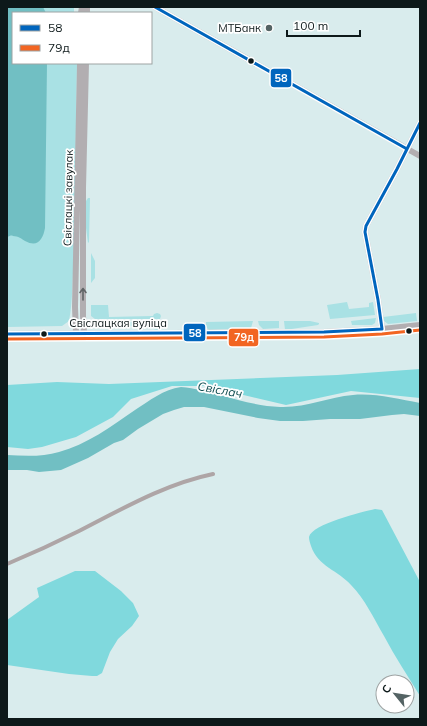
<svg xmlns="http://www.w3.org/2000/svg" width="427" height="726" font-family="Mulish,sans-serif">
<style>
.green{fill:#a9e1e4}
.forest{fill:#80d9dd}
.water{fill:#71bfc3}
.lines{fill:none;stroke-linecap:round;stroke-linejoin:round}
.street{stroke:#aea5a6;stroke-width:4}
.secondary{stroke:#b2aeb1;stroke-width:6}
.bus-1-casing{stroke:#fff;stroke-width:6}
.bus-2-casing{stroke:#fff;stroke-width:6}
.bus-1{stroke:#0065bd;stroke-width:3}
.bus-2{stroke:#f26522;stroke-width:3}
.oneway{stroke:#606466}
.poi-dot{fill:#546364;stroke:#fff;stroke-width:1.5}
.bus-dot{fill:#0d191a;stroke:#fff;stroke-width:1.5}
.labels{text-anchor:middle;stroke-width:3.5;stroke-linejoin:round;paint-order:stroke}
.poi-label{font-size:11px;fill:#0d191a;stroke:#fff;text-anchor:end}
.street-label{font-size:11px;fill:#0d191a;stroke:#fff}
.water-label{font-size:12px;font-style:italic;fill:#104e51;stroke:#fff}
.line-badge{stroke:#fff;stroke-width:1.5}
.badge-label{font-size:11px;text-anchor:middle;font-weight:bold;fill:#fff}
</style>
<rect width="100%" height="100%" fill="#d9eced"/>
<!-- green -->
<path class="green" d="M7,7H74V13H13V63H77L74,259C72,279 73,300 69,321L62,326L7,327Z
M88,198H90L89,242L88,243L86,228V201Z
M91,253L95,261V278L91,283Z
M347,302L349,309L369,307V303L373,302L375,315L330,319L327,305Z
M91,305H108L109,317L153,316L154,314L157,313L160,314L161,316L160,319H95L91,316Z
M416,313L417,321L388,324L384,321L383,317Z
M376,318L375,323L372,325H352L351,321Z
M253,321L251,328L209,330C206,328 206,325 206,322Z
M258,321H279V328L263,329L259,325Z
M284,321H310L319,323V324L318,325L285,330Z
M97,322H161V327L160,330H158L139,326L98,327L97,326Z"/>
<!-- forest -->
<path class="forest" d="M420,369V398L351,391L286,405L206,386H172L131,399L113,417L76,437L42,447L28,449L7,447V385L57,382L109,384L337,375Z
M375,509L382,510L420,582V696C408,676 395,657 384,636C374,619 365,599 351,585C338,570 318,567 311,546C310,543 309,540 309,537C312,524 362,512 375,509Z
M75,571H95L121,591L133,603L139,616L132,626L118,639L110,652L102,673L97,676H92L69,674L7,665V620L39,597L37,588Z"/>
<!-- water -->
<path class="water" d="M7,7H43L46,13H13V63H47L45,228C43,239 38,248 25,241C22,239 18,236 13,236C11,235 10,236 7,237Z
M181,387C195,388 207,392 220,395C240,401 260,406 280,407C306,408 328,397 353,395C375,393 398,399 420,403V416L404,414L392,415L360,419H330L303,421H280L258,418L204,407H184L174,410L163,414L138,429L123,440L114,443L88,458L61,470L39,472L27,470H7V455C24,456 43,457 59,452C86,445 112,426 135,410C149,401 164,389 181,387Z"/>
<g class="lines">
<!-- street -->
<path class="street" d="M7,564C31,554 55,543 79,531C122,509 165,484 213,474"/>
<!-- secondary -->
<path class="secondary" d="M155,7L420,156
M81,13L82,7
M87,13V7
M382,329L378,300L365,232L366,226L397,169L420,123
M76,333L75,307L80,63
M84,333L83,316V188L86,63
M7,334L324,332L382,329L420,325"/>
<!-- bus-1 casing -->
<g class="bus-1-casing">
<path id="bus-1" d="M155,7L407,149
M382,329L378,300L365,232L366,226L397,169L420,123
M7,334L324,332L382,329"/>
</g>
<!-- bus-2 casing -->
<g class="bus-2-casing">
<path id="bus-2" d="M7,339L324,337L382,334L420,330"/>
</g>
<!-- bus-1 -->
<use href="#bus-1" class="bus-1"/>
<!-- bus-2 -->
<use href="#bus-2" class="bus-2"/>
</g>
<!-- one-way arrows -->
<defs><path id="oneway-shaft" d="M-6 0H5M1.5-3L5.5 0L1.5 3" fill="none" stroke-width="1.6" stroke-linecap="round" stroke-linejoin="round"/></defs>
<use class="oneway" href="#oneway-shaft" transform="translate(83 294) rotate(-90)"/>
<!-- markers -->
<circle class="poi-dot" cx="269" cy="28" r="4"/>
<g class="bus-dot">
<circle cx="251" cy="61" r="3.5"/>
<circle cx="409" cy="331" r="3.5"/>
<circle cx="44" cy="334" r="3.5"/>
</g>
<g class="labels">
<!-- poi labels -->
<g class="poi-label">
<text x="261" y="32">МТБанк</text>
</g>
<!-- street labels -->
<g class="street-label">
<text transform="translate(68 198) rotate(-89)" y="4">Свіслацкі завулак</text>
<text x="118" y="327">Свіслацкая вуліца</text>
</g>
<!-- water labels -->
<g class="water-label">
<text transform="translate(220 390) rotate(10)" y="4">Свіслач</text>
</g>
</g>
<g class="line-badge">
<rect x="270" y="68" width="22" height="20" rx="4" fill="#0065bd"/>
<rect x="183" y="323" width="23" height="19" rx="4" fill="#0065bd"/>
<rect x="228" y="328" width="31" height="19" rx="4" fill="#f26522"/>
</g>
<g class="badge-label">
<text x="281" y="82">58</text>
<text x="195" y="337">58</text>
<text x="244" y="341">79д</text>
</g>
<!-- border -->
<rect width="427" height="726" fill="none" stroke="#0d191a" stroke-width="16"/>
<!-- legend -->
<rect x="12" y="12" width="140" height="52" fill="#ffffff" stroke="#9ea3a3"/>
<rect x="20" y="25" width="20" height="6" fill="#0065bd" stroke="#9ea3a3"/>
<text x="48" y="32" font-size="12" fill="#0d191a">58</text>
<rect x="20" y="45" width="20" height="6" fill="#f26522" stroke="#9ea3a3"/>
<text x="48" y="52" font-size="12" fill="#0d191a">79д</text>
<!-- north arrow -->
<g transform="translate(395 694) rotate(300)"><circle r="19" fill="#ffffff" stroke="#9ea3a3"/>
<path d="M0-3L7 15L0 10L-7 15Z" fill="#546364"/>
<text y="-6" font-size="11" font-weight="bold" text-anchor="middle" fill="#0d191a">С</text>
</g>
<!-- scale -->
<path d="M287 30v6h73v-6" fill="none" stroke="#0d191a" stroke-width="2"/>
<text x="293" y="30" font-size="12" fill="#0d191a" stroke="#ffffff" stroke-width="3" paint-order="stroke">100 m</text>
</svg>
